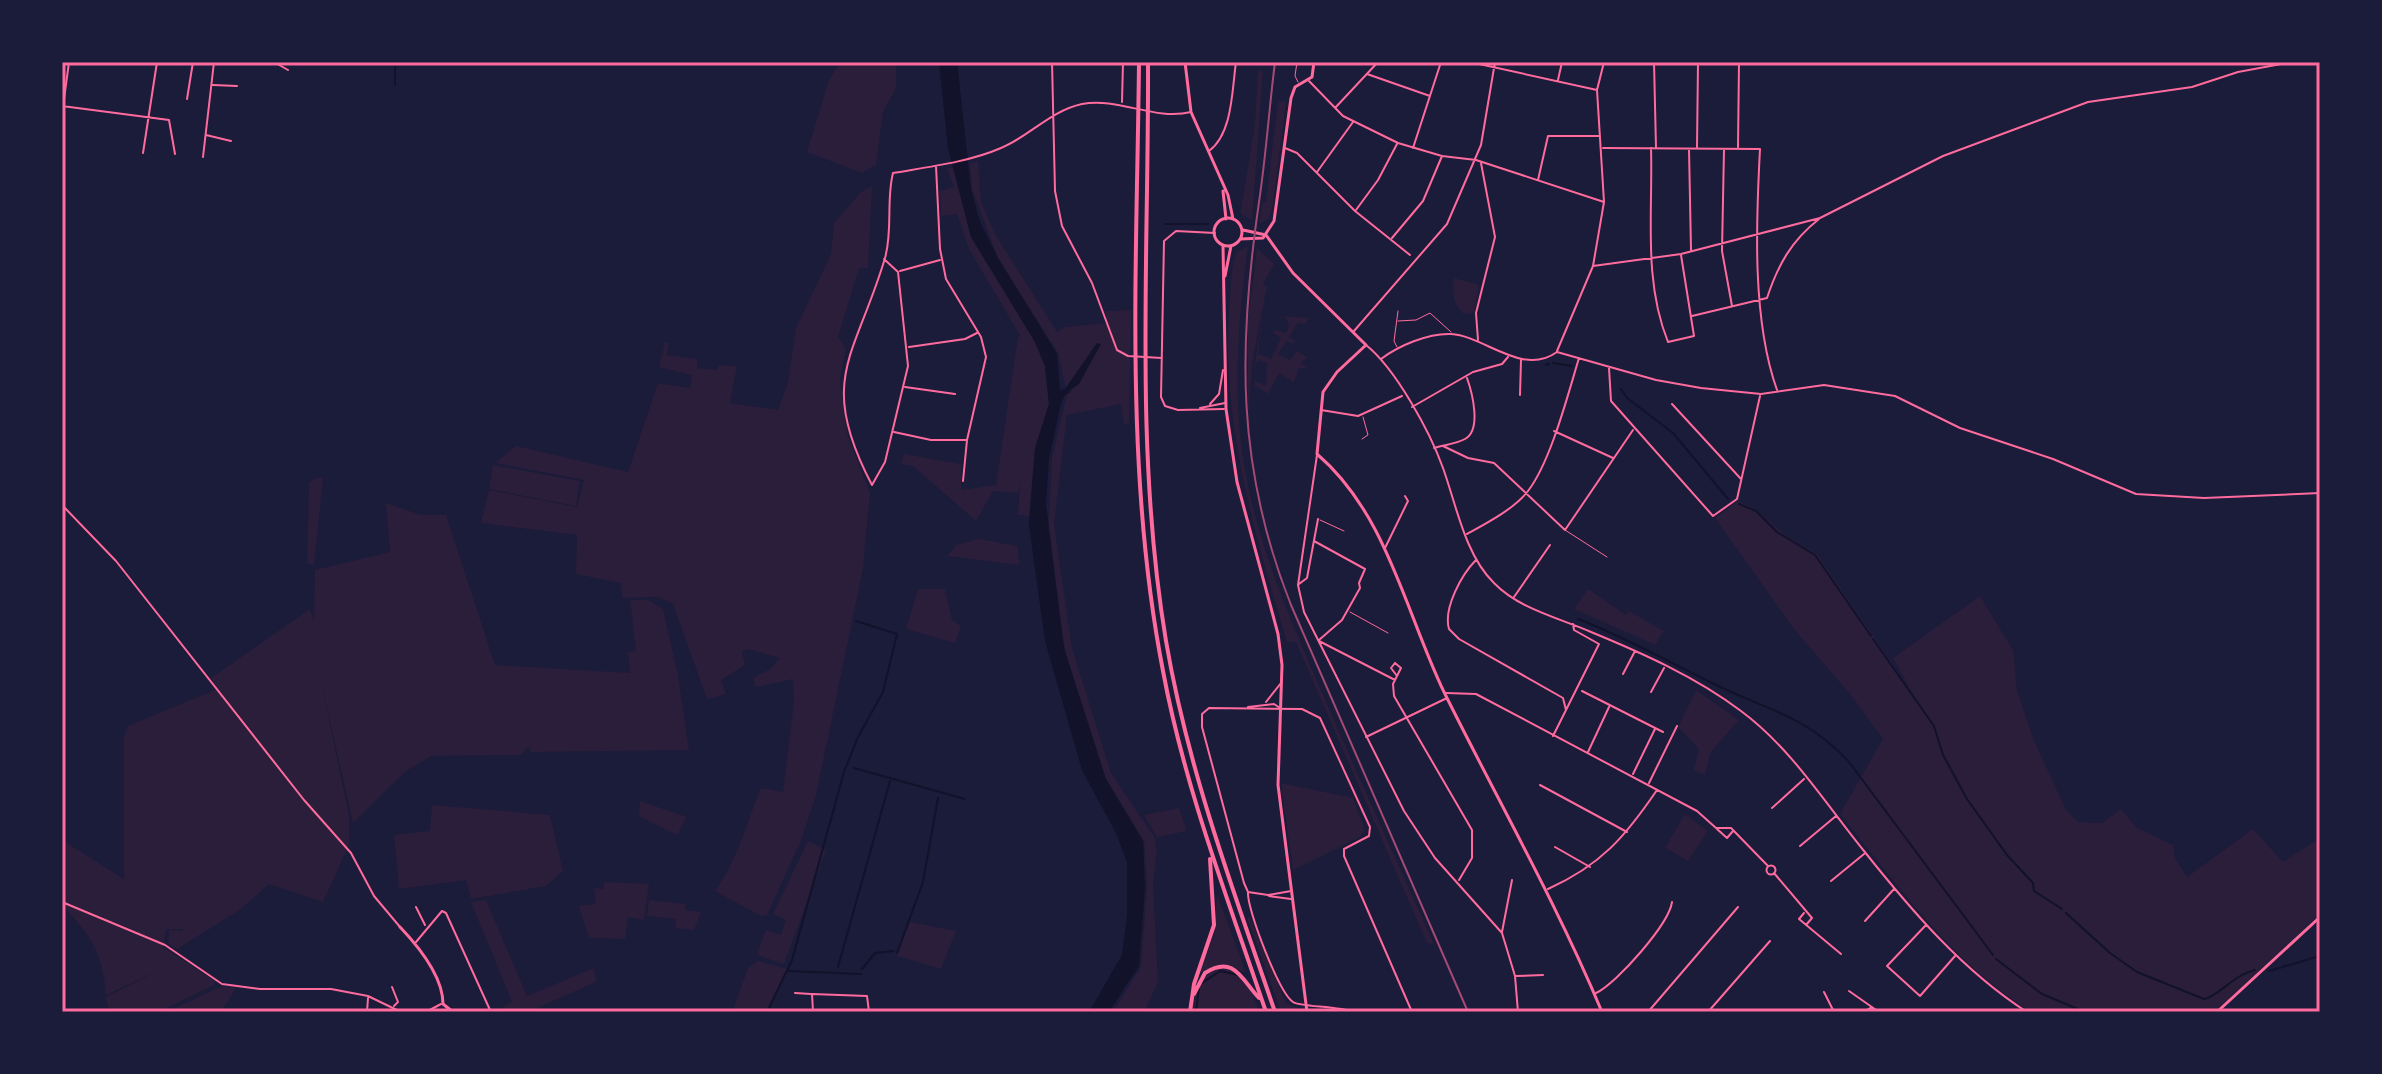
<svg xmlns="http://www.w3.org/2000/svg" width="2382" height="1074" font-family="'Fira Sans',sans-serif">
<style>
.green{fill:#2a1e3b}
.water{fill:#12122b}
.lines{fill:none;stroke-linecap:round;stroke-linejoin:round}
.stream{stroke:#12122b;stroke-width:2}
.service{stroke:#ff6b9d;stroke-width:1}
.minor{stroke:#ff6b9d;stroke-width:2}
.tertiary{stroke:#ff6b9d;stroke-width:3}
.secondary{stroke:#ff6b9d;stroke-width:3}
.trunk{stroke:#ff6b9d;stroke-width:4}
.rail{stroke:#a44b75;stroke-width:2}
.neatline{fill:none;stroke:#ff6b9d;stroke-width:3}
</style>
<rect width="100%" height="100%" fill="#1b1b3a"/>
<!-- green -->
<path class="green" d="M840,62H896V88L883,112L876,165L862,173L807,152L829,80Z
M1258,71H1263L1252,221L1241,213V209L1255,124Z
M1278,101L1286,102L1273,204L1269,219L1259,223L1262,203L1266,202Z
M978,161L981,202L995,234L1057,332L1065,327L1107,323L1106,311L1131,310L1129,423L1124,425L1121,404L1067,415L1054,524L1072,648L1111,773L1155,838L1157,851L1153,884L1158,982L1144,1012H1113L1141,967L1147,885L1144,841L1106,779L1097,757L1065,650L1048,540L1052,458L1067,394L1058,353L998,258L972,189L970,164Z
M953,167L971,237L1035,342L1045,366L1049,404L1035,448L1029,516L1018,515L1020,484L1018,493L993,491L976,521L913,466L901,464L904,454L961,464V490L996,485L1018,337H1021L969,249L957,214L941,216L940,191L954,187L947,168Z
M872,186L868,268H859L838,337L846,349L840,379L844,414L848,437L870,493L863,569L816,795L800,843L767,915L761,916L715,891C738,859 746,824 761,788L783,792L794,702L793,679L756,687L753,678L770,669L780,658L748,649L742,652L745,665L721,680L726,694L707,699L673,604L657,597L622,598L621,583L576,574L577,535L481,523L489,490L577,507L584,480L495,463L516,446L628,472L658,383L690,388L692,375L659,367L665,342L669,343L667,355L697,359V368L716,370L720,365L737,366L730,403L778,410L788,382L796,328L831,254L834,223L861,192Z
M1248,246C1238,320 1232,396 1245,470C1258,546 1290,618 1320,688C1357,774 1396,859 1434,944L1427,943L1296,642H1287C1255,534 1222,427 1229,313C1231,293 1230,272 1236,252Z
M1257,248L1274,264L1263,284L1267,286L1253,357L1248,414V320Z
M1454,278L1479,285L1474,313L1464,314C1453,304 1452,292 1454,278Z
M1263,310L1258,354L1271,359L1281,338L1274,333V330L1286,333L1289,326L1286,318L1279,316L1310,318L1305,324L1298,323L1289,337L1295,341L1293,344L1287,341L1278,354L1290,360L1297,351L1307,357L1301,363L1307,368H1299L1294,382L1279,373L1268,394L1256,386L1254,388L1255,381L1266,386L1267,363L1258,360L1254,370Z
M493,465L580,481L576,506L489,489Z
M320,477L323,479L314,565L307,563L309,482Z
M1738,501L1755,509L1786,536L1817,554L1913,694L1893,658L1980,596L2013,650L2017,690L2033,738L2065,808L2078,822L2102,823L2121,809L2137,828L2173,845L2175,858L2187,877L2253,829L2283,862L2320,838V914L2214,1012H2031C1952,963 1898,885 1840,814L1883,739L1850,694L1794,629L1715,518Z
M386,503L421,515H446L495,665L630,673L628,652L636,651L630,600H648L663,609L678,675L689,750L531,752L528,747L521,755L432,756L406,771L353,823L320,677L349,815V845L323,902L269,884L241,909L177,949L168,944L169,930L182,931L183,929H166L163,947L215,981L214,985L159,1012H109L106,997L162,969L106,995C102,951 92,937 62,905V840L124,879V737L128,726L217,689L211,678L310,609L314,621L315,570L390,552Z
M979,539L1017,546L1020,565L947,556L956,545Z
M918,589H945L952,620L961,626L955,643L906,629Z
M1588,589L1626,615L1629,611L1664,631L1655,645L1574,609Z
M1696,690L1739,720L1710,753L1705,775L1694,770L1699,749L1678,727Z
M1281,783L1353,798L1365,830L1360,837L1293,870Z
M640,801L687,817L677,835L639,816Z
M432,805L550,815L563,871L546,886L471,899L466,880L399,889L394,835L430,831Z
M1179,808L1187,831L1157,837L1144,815Z
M1685,814L1708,831L1688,861L1665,848Z
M808,841L826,850L784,964L757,955L766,930L781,935L786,920L773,914Z
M604,882L649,884L644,920L628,917L625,939L589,938L579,906L596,904L594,888L604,889Z
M1217,894L1246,973L1223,964L1200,973L1214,935Z
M486,900L527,996L594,968L596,982L528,1012H494L512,1002L471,902Z
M649,900L685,904V910L701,912L694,930L676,928V919L647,916Z
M1250,917L1286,1003L1301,1009V1012H1281L1247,918Z
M910,922L956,931L941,969L897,956Z
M758,961L787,969L766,1012H732L748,968Z
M1224,968C1245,972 1253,994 1259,1012H1194C1195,991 1200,971 1224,968Z
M222,986L236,988L221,1012H167Z"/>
<!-- water -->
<path class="water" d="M939,62H957L971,189L980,222L998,258L1057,354L1060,390L1065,389L1097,343L1101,344L1079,384L1068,392L1073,391L1065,395L1061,403L1049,459L1046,504L1064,648L1106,779L1143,841L1145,888L1139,966L1109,1012H1089L1122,955L1127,916V862L1116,833L1082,770L1045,641L1029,525L1035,448L1049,404L1045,366L1035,342L971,237L948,148Z"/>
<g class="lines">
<!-- stream -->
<path class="stream" d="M395,85V62
M1165,224H1208
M1553,363L1572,366
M1546,365L1549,364
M1621,389L1627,398L1673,433L1728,499
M1739,504L1756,511L1777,532L1815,555L1871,636
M1578,619C1625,637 1667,661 1712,683C1766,710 1806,715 1849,762L1993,955
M1873,639L1934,726L1943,755L1967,799L2007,855L2033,883L2034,891L2062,909
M854,768L965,799
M2066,913L2110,953L2137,972L2204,999C2218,997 2233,975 2255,970
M897,953L923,882L938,798
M1996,959L2042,994L2085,1012
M838,967L890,781
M862,969L875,953L894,951
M788,971L861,974
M2269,971L2320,956
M1202,983L1220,971L1238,975
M767,1012L792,960L844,772L858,737L883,692L897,634L856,621
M1196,1012L1199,988"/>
<!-- service -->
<path class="service" d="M1297,62L1295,76L1298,82
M1398,321L1416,320L1430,313L1451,332
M1397,347L1394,341L1398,311
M1362,439L1368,435L1363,417
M1320,520L1344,531
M1565,530L1607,557
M1350,612L1388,633"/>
<!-- minor -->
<path class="minor" d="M274,62L288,70
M1052,62L1055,191L1062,226L1092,283L1117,350L1128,356L1162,358
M1470,62L1597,90
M1654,62L1656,148
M1367,74L1430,96
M1558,80L1562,62
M1309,81L1343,116L1398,143L1442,156L1476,160L1604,202
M213,85L237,86
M187,99L193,62
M1122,102L1123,62
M62,106L169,120L175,154
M1335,108L1378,62
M62,114L69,62
M206,135L231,141
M1697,147L1698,62
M1738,147L1739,62
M1285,148L1297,153L1355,211L1410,255
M1413,148L1441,62
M1603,148L1760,149C1756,223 1752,320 1777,390
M1651,148C1653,213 1643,280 1668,342L1694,336L1681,255
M1689,149L1691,250
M1724,149L1722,251L1732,306
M1209,151C1233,133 1232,89 1236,62
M143,153L157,62
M203,157L214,62
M936,166L940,249L946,279L981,337L986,357L967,440L963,481
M1317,172L1353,122
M1538,180L1548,136H1600
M1356,210L1378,180L1397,144
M1215,233L1176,231L1164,241L1161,397L1165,406L1178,410L1224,409
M1392,238L1423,201L1442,156
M884,259L898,272L908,366L885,462L872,485C816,379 856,356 885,258C893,230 886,200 893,173C928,167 969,162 1001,148C1030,136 1050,111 1082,104C1119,97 1154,121 1191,112
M1593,266L1681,254L1820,218L1943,156L2088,102L2192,87L2238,72L2292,62
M900,271L940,260
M1692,316L1767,298C1778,265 1791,241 1819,219
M1354,331L1447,224L1481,145L1495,62
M1478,340L1476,313L1495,237L1481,163
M1366,345C1396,369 1430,432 1443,468C1456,504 1465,555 1494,583C1519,609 1559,618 1591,632C1642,653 1696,677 1741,711C1791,748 1825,803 1864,851C1911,910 1963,971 2027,1012
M909,347L965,339L977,333
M1557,351L1593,266L1604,202L1597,90L1604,62
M1381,359C1398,346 1428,333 1451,334C1485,336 1522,377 1557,352L1656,380L1701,388L1761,394L1824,385L1895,396L1960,428L2053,459L2136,494L2204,498L2320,493
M1609,368L1611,401L1713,516L1737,499L1760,396
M905,387L955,394
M1520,395L1521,360
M1210,404L1219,394L1223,370
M1672,404L1741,479
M1412,407L1473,372L1502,364L1508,357
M1200,408L1225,403
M1321,410L1358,416L1402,396
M1554,431L1613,458
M894,432L931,440H966
M1443,446L1468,458L1494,463L1565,530L1633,430
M1434,448C1443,445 1456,444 1465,439C1482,430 1472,392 1467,378
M1317,455L1298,585L1304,612L1404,811L1435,858L1502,933L1515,976L1518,1012
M62,505L116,561L304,800L351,853L374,896L400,927
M1467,534C1487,523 1514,509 1528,491C1551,461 1568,394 1579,358
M1314,541L1365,569L1359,583L1360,588L1342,620L1319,640
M1385,548L1408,501L1405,496
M1476,560C1462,574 1443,608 1449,629L1459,639L1563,698L1566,710L1553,736
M1299,584L1307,578L1318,519
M1514,597L1550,545
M1319,641L1395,680
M1395,663L1401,668L1393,684L1394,696L1472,830V858L1459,880
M1395,663L1391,668L1397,676
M1623,674L1635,651
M1582,691L1663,732
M1651,692L1664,668
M1446,693L1476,694L1697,811L1716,828H1731L1768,866
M1266,702L1281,683
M1248,707L1274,704L1280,708
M1566,710L1599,644L1574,630L1573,624
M1366,737L1447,698
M1588,752L1609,707
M1633,774L1655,729
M1649,783L1677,726
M1540,785L1627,832
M1772,808L1804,779
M1717,829L1727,838L1733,831
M1800,846L1836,816
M1555,847L1590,867
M1766.5 870a4.5 4.5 0 1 1 9 0a4.5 4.5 0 1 1-9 0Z
M1774,873L1812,918L1806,925
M1831,881L1864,854
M1548,889C1601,865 1625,837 1657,790
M1291,891L1268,895L1248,892L1244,883L1202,727V714L1209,708L1302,709L1320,718L1370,827L1369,836L1344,849V856L1412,1012
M1248,893C1247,909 1279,993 1293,1002C1300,1007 1338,1006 1354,1012
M1269,896L1291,899
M62,902L165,945L222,984L260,989H331L368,996L401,1012
M416,907L425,925
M1804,913L1799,919L1841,954
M1865,921L1894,889
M1926,925L1887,966L1920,996L1955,956
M1502,932L1512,880
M416,942L442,911L446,913L490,1010
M1516,976L1543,975
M392,987L398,1002L394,1006
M1849,991L1879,1012
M1824,992L1834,1012
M795,993L811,994
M1596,993C1617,983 1669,924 1672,902
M367,1012L368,998
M426,1012L441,1004
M813,1012L812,994L867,996L869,1012
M1648,1012L1738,907
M1708,1012L1770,941
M1863,1012L1872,1007"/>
<!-- tertiary -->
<path class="tertiary" d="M1185,62L1191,112L1228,195L1233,219
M1223,191L1226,219
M1214 232a14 14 0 1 1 28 0a14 14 0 1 1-28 0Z
M1243,230L1266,235
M1266,235L1293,273L1366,345L1337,372L1323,392L1317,454C1387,514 1405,611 1444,692C1497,799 1556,902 1602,1012
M1240,239L1263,238L1274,221L1291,98L1295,87L1312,77L1314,62
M1223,245L1226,409L1237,482L1278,634L1282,665L1278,785L1307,1012
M1225,276L1231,246
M400,927C419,947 443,976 443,1004L453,1012"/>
<!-- secondary -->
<path class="secondary" d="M2217,1012L2320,917"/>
<!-- trunk -->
<path class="trunk" d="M1139,62C1137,265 1124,471 1163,671C1185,789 1228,899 1266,1012
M1148,62C1149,255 1134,450 1166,641C1188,770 1233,889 1275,1012
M1194,994L1205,973C1234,954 1242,980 1259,998
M1190,1012L1194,984L1214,925L1210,859"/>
<!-- rail -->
<path class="rail" d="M1275,62C1269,109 1266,156 1259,202C1238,346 1236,467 1291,605L1468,1012"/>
</g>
<!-- border -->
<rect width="2382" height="1074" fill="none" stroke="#1b1b3a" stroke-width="128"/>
<rect x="64" y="64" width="2254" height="946" class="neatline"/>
</svg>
